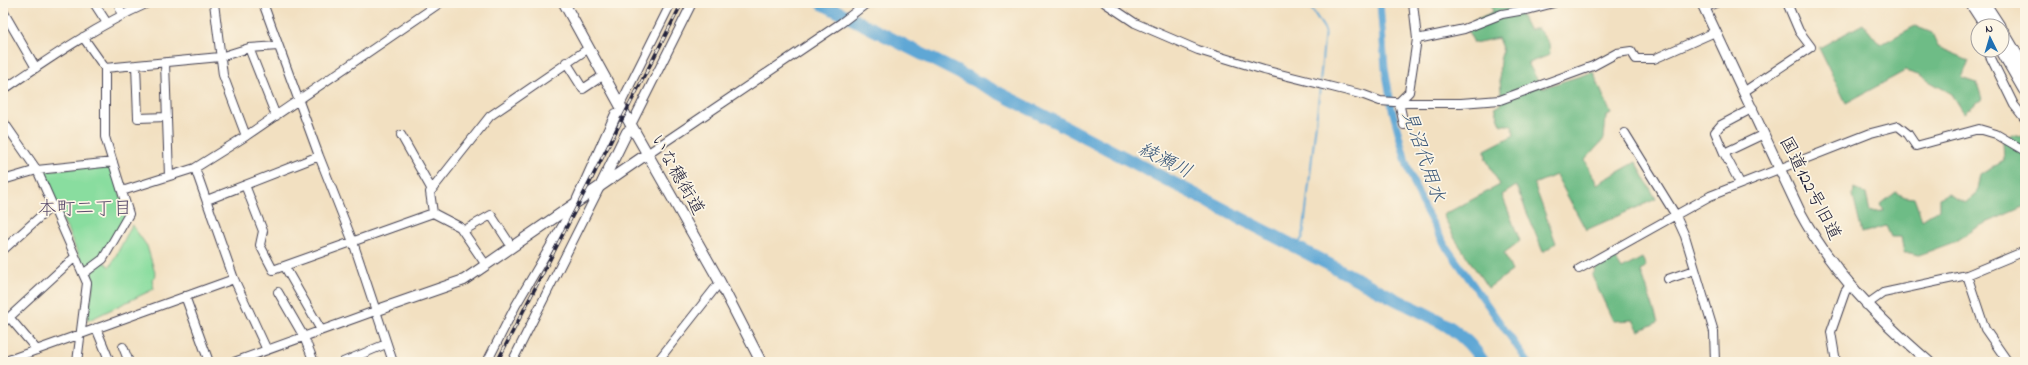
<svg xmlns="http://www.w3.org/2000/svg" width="2028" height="365" font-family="'Indie Flower','Klee One',sans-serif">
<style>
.green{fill:#89dd9f;stroke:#56806d}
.forest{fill:#6ebc86;stroke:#486f60}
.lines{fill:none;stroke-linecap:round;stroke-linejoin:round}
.stream{stroke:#5ea7d5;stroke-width:2}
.canal{stroke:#5ea7d5;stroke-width:7}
.river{stroke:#5ea7d5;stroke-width:13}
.minor-casing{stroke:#413e4f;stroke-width:10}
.tertiary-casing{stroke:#413e4f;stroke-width:12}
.trunk-casing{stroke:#413e4f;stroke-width:15}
.minor{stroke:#fff;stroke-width:8}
.tertiary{stroke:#fff;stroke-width:10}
.trunk{stroke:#fff;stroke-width:13}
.rail-casing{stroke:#22223b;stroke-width:3.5}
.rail{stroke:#fcf5e5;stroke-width:2;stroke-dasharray:6;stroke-linecap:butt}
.labels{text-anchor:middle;stroke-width:3.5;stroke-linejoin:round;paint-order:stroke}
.street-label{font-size:18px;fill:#22223b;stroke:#fcf5e5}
.water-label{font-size:19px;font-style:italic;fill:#3a5779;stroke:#fcf5e5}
.neighbourhood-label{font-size:19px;fill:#5c4e6d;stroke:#fcf5e5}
</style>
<rect width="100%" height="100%" fill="#fcf5e5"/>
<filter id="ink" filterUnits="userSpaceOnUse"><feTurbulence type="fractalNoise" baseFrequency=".025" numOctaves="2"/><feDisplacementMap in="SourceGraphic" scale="8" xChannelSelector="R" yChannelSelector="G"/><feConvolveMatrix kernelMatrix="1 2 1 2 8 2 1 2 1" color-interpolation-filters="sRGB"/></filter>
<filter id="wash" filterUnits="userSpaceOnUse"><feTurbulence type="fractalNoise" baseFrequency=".012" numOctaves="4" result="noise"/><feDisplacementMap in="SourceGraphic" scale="16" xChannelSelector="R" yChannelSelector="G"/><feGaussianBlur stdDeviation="0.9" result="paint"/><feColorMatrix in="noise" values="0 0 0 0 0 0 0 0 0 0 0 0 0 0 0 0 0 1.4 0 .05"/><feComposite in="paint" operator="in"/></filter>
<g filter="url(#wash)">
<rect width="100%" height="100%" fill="#f2e0c1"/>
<!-- green -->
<path class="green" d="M112,163L126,216L101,257L87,266L81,261L42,171Z
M132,225L147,246L156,276L152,279L154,289L87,321L93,284L91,272L103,261L110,267Z"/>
<!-- forest -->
<path class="forest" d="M1491,3H1515L1528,29H1538L1549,43L1550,55L1528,63L1542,88L1593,72L1611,114L1606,117L1604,139L1585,160L1597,184L1636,162L1656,199L1586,230L1556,175L1534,184L1556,243L1543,252L1516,186L1502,195L1520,241L1504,253L1512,271L1488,288L1455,239L1443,215L1500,185L1486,159L1485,150L1514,135L1512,125H1501L1495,107L1501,105C1503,88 1495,67 1503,51L1498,38L1474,43L1468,31L1475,20L1493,12Z
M1863,24L1880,45L1915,26L1932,33L1938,47L1969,60L1962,78L1977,83L1982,99L1964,113L1952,94L1918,75L1905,71L1846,103L1819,48Z
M2012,134L2025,137V206L1977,227L1954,242L1919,255L1911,253H1904L1901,237H1891L1886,226L1862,233L1853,196L1854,188L1866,194L1870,212L1884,211L1881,204L1896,192L1905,197L1914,198L1922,220L1939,209V198L1948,194L1965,203L1976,194L1980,174L2004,161L2003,141Z
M1614,256L1622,269L1642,258L1646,266L1641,271L1658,322L1639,331L1633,320L1613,321L1592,276L1600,261Z"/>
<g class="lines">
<!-- stream -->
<path class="stream" d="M1308,3L1325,30L1320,82
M1296,247L1303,237L1320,87"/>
<!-- canal -->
<path class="canal" d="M1380,3L1385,68L1392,109L1406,162L1413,181L1424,208L1445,245L1528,362"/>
<!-- river -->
<path class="river" d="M821,3L1060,124L1399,301C1434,318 1462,328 1483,362"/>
</g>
</g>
<g filter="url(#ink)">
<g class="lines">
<!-- minor casing -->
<g class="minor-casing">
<path id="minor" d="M94,3L107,23
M119,3L121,15
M214,3L223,75L246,136
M263,3L319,156L353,242L393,362
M1105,3L1135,23L1198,50L1264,70L1364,95L1380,101L1408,103H1461L1500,100L1593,66L1617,53L1631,51L1636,59H1654L1715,32
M1704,8L1716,3
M3,11L36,68
M1978,32V36
M1417,39L1464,29L1502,14L1531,9L1554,3
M249,48L276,116
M1987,50L2014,105L2025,119
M566,62L583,89L604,75
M165,63L169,176
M136,65L138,118L167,117
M105,68L220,57L249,48L278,46
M3,90C50,58 96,26 148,3
M1745,91L1811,47L1799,31L1787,3
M1399,102L1409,92L1417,39L1413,3
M1399,102L1404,125
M620,105L671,3
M3,121L37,170L87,283L77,362
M631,125L692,3
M1625,133L1675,214L1685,236L1714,332L1715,362
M401,135L432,190
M1724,153L1764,134
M647,154L841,23L867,3
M195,168L234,279L267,350
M3,180L37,170L113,162
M1740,183L1724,153L1715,132L1721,125L1753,108
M245,185L263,231L260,245L273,270L433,213L430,192L490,116L589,48
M122,191L195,168L246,136L440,3
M207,200L319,156
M433,213L460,227L486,265
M463,231L491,215L512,247
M3,250L53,205
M285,267L321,330
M1579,269L1710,196L1871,133L1898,126L1908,134L1916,146L1979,129L1996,134L2025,151
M83,274L103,259L129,214L105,137V68L83,37
M1967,275L1985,329L2008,362
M1668,279L1694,270
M278,292L304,337L314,362
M185,296L209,362
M1866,305L1883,293L1967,275L2025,251
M9,317L37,350
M3,323L75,257
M96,328L110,362
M123,347L129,362
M3,362L234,279
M234,362L375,311
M343,362L386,344
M487,362L516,305L575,204
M512,362L600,187
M657,362L720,282
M1836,362L1831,332L1845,292L1850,285"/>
</g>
<!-- tertiary casing -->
<g class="tertiary-casing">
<path id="tertiary" d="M564,3L631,125L720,282L761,362
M1702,3L1800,212C1832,272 1878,318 1929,362
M601,185L627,132
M576,203L616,114
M375,311L464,280L647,154"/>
</g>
<!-- trunk casing -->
<g class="trunk-casing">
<path id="trunk" d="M1972,3L1987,26
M1983,3L1998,26
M2002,32L2025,71
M2002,49L2025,89"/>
</g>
<!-- minor -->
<use href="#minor" class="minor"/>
<!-- tertiary -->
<use href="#tertiary" class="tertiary"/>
<!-- trunk -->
<use href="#trunk" class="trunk"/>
<!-- rail casing -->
<g class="rail-casing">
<path id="rail" d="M497,362L682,3"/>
</g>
<!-- rail -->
<use href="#rail" class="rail"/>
</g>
</g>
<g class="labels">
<!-- street labels -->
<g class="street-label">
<text transform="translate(678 174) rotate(60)" y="6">いな穂街道</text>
<text transform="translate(1811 188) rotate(63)" y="6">国道122号旧道</text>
</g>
<!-- water labels -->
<g class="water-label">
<text transform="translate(1425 156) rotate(71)" y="7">見沼代用水</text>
<text transform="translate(1166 159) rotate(27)" y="7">綾瀬川</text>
</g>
<!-- neighbourhood labels -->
<g class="neighbourhood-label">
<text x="85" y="214">本町二丁目</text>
</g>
</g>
<!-- margin -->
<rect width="2028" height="365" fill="none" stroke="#fcf5e5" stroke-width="16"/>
<!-- north arrow -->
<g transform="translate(1990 38) rotate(355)"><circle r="19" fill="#fcf5e5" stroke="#a5a1a1"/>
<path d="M0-3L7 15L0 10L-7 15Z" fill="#1f6fb2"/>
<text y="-6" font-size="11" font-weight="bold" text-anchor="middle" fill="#22223b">N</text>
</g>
</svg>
